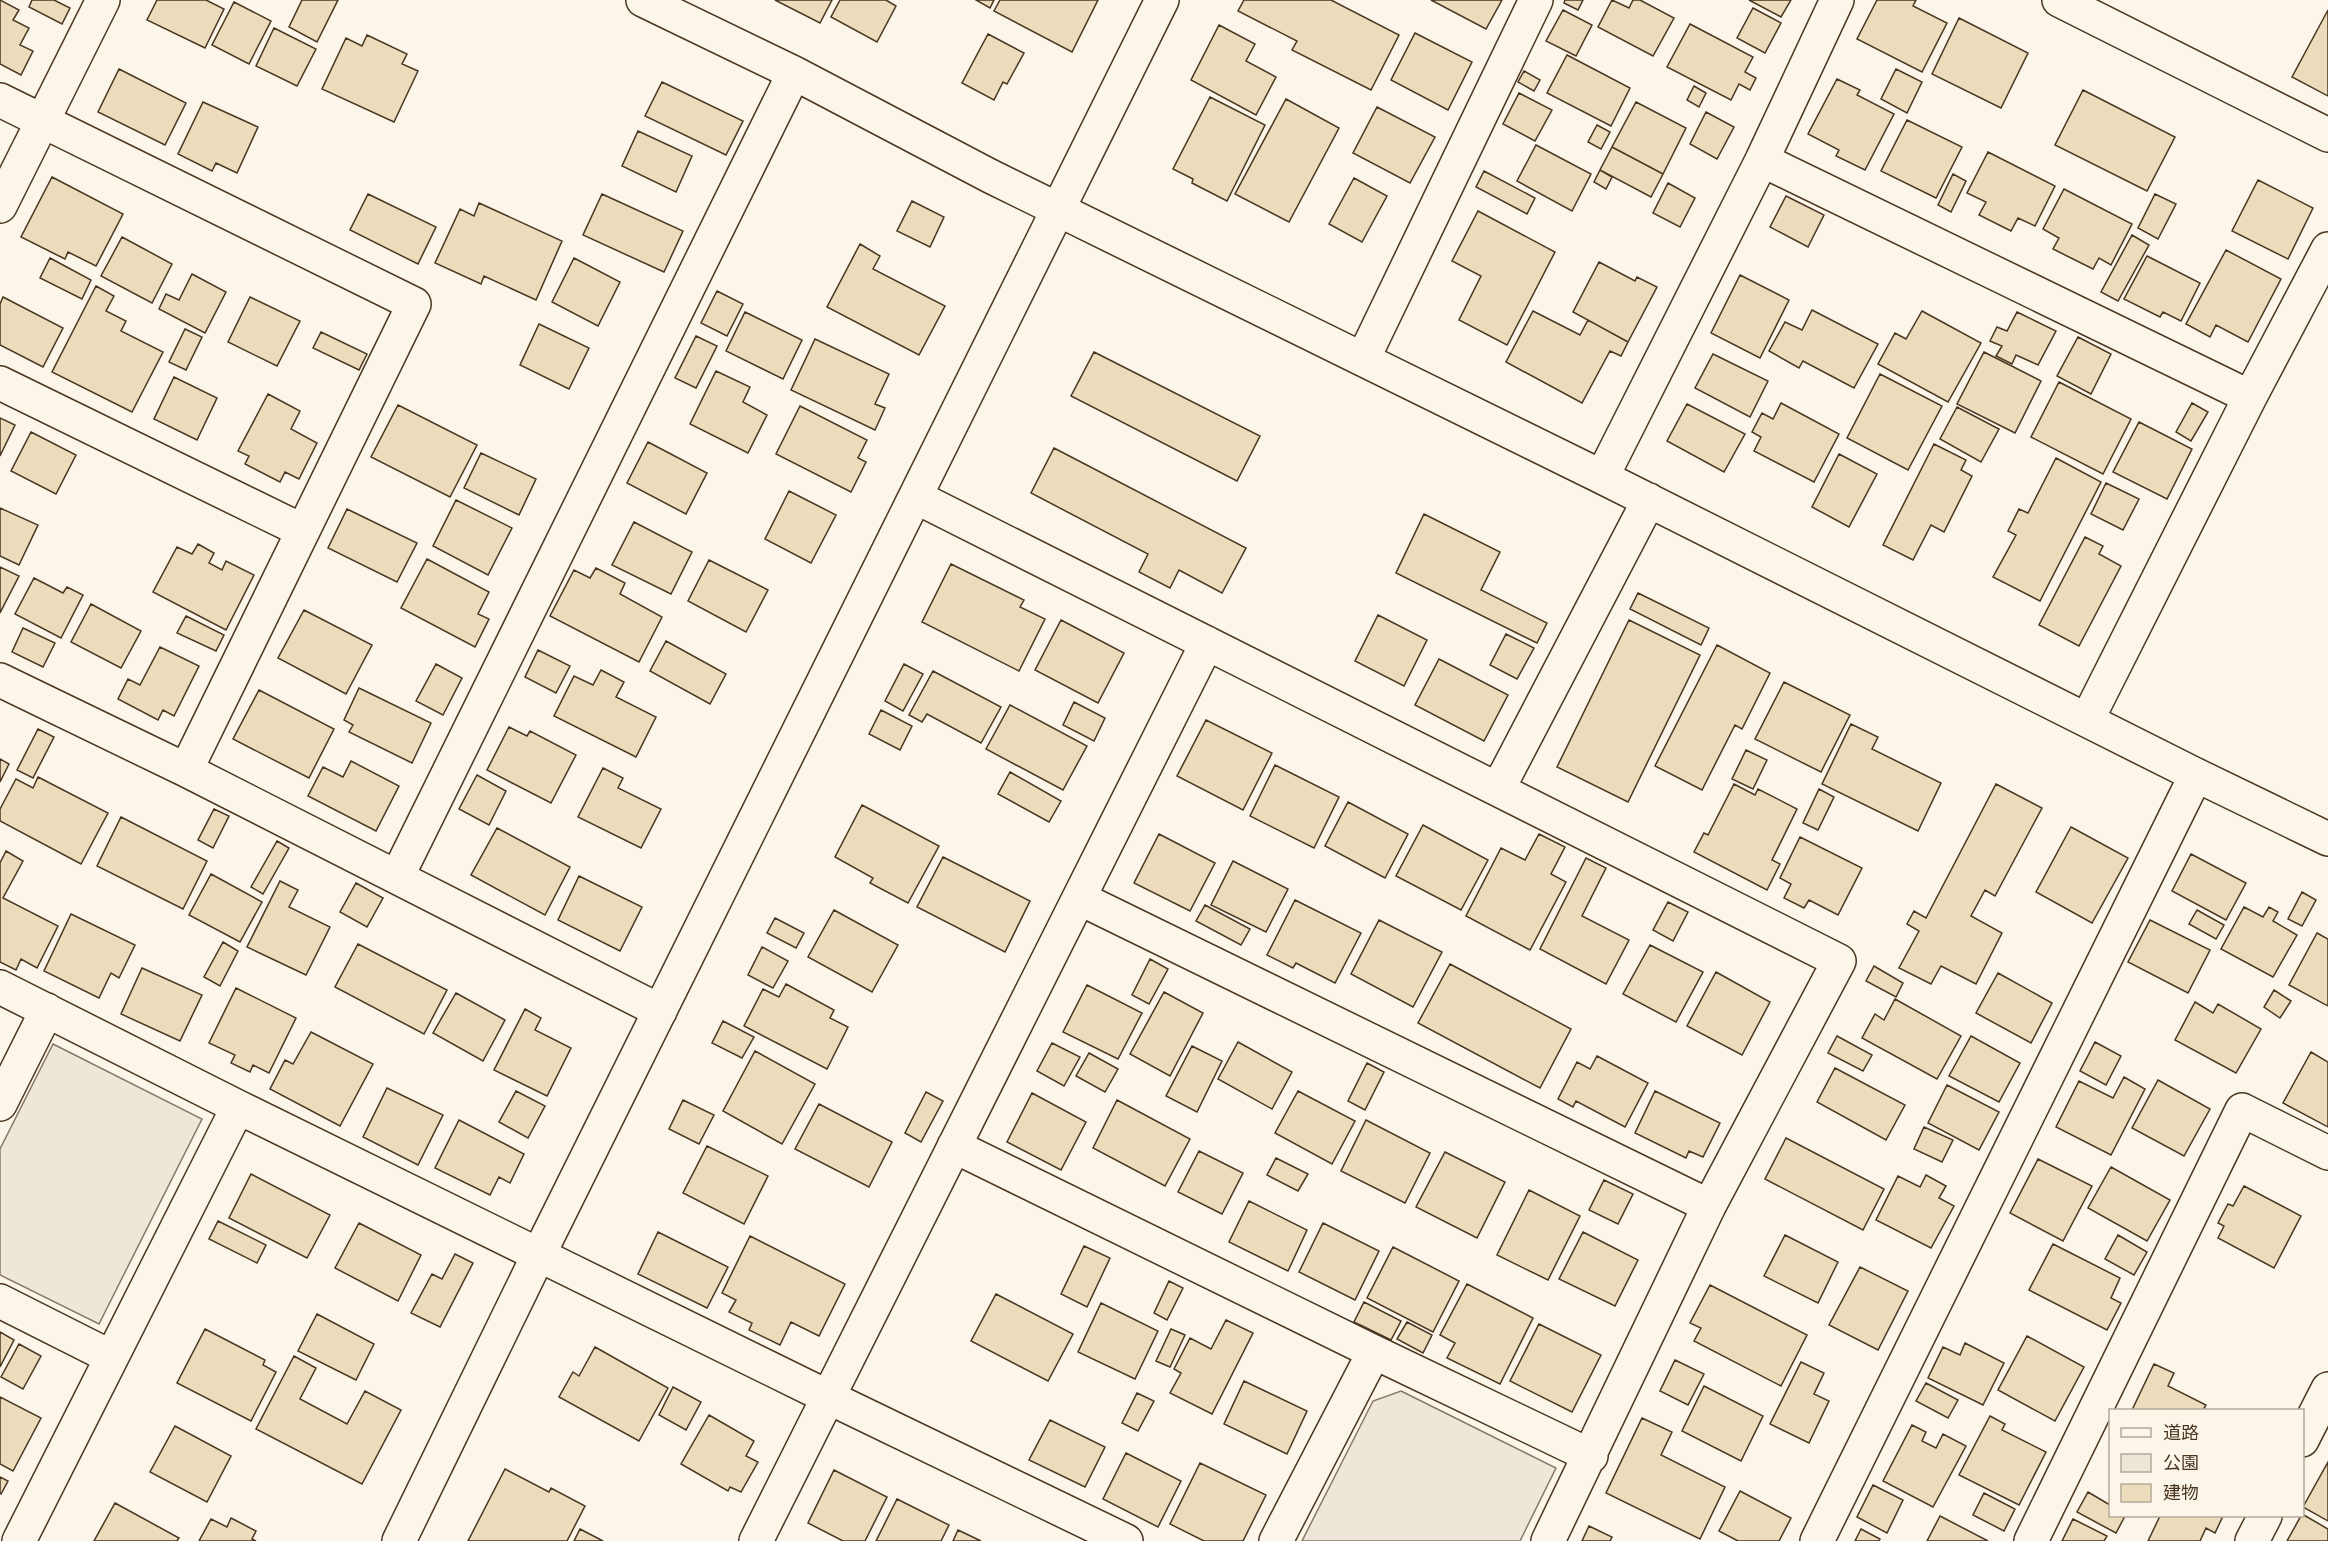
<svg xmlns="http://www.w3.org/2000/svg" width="2328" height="1541" font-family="Ubuntu,'Noto Sans JP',sans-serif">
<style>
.green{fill:#ede6d9;stroke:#887966;stroke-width:1.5}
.building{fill:#ecdcbc;stroke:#4a3520;stroke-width:1.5}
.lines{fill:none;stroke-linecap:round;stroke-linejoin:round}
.minor-casing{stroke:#4a3520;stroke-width:36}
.tertiary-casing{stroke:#4a3520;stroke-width:36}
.minor{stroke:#fbf6e9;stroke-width:33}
.tertiary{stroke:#fbf6e9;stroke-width:33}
</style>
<rect width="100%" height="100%" fill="#fbf6e9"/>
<!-- green -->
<path class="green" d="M53,1044L202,1119L99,1324L0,1275V1149Z
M1401,1391L1556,1468L1520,1541H1302L1373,1401Z"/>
<!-- building -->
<path class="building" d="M0,0L19,10L13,20L29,28L20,45L33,51L21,75L0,64Z
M32,0H54L70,8L62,24L29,7Z
M157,0H206L224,9L205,48L147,20Z
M302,0H338L317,42L289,27Z
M775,0H832L820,23Z
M840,0H886L896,6L877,42L831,17Z
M976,0H994L990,8Z
M1000,0H1098L1072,52L994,11Z
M1244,0H1331L1399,35L1371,90L1292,50L1297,41L1238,11Z
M1431,0H1502L1486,29Z
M1565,0H1583L1578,10L1564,3Z
M1612,0L1629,8L1633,0H1640L1674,18L1653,56L1598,27Z
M1749,0H1791L1781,17Z
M1877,0H1916L1913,6L1947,23L1922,72L1857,39Z
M234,2L271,21L249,64L212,45Z
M1753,8L1781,23L1765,53L1737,38Z
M1563,10L1592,25L1576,56L1546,41Z
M2328,10V96L2292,77Z
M1959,18L2028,53L2001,108L1932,74Z
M1690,24L1753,57L1745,72L1756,78L1750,90L1739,84L1731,100L1667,67Z
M1219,25L1255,44L1246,61L1276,77L1256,115L1191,80Z
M274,28L316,49L297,86L256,66Z
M1415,33L1472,62L1448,110L1391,80Z
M988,34L1024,53L1007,84L1003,82L994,100L962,83Z
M367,35L407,54L402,64L418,71L394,122L322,89L346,38L362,46Z
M1567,55L1630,88L1611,126L1547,93Z
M119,69L186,103L165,145L98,112Z
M1896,69L1922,82L1907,113L1881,99Z
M1524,71L1540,80L1534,91L1518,82Z
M1837,79L1860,90L1857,95L1894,114L1865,170L1836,156L1839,150L1808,134Z
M662,82L743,121L726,155L645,116Z
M1694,86L1706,93L1699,107L1687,100Z
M2083,90L2175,137L2147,191L2055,145Z
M1519,93L1552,110L1535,141L1503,124Z
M1210,97L1265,125L1227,201L1192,183L1193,179L1173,169Z
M1286,99L1339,128L1289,222L1235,194Z
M203,102L258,127L237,173L216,163L212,171L178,154Z
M1636,102L1686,128L1663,174L1612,147Z
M1377,107L1435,137L1410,183L1353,153Z
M1706,112L1734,127L1717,159L1690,144Z
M1907,120L1962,147L1936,198L1881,171Z
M1597,125L1610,132L1601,149L1588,142Z
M638,131L692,156L676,192L622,166Z
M1536,145L1591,174L1572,211L1517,181Z
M1612,147L1663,174L1651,197L1600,170Z
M1988,152L2055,186L2035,226L2018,218L2011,231L1979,215L1986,202L1967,193Z
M1600,170L1612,177L1606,189L1594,182Z
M1484,171L1535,198L1527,214L1476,187Z
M1953,174L1966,181L1951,212L1938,205Z
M52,177L123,214L96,266L68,252L65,259L21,237Z
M1354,178L1387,196L1362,242L1329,224Z
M2258,180L2313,208L2288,259L2232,231Z
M1668,183L1695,198L1680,227L1653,213Z
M2064,189L2132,224L2111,265L2099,258L2093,269L2053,249L2059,238L2043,229Z
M368,194L436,227L418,264L350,230Z
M602,194L683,231L664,272L583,235Z
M2155,194L2176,204L2158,239L2138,228Z
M1786,196L1824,215L1808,247L1770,227Z
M912,201L944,217L930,247L897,231Z
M479,203L562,241L536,300L484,276L481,284L435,263L460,209L474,216Z
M1478,211L1555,252L1507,345L1459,320L1481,276L1452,261Z
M2132,235L2149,245L2118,301L2101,292Z
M122,237L172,264L152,303L101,276Z
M860,244L880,256L873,269L945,306L919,355L827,307Z
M2226,250L2281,279L2248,342L2216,325L2210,337L2186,324Z
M2147,256L2200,283L2181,321L2163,312L2160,317L2124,299Z
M50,258L91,280L82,299L40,278Z
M574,258L620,282L598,326L552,302Z
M1599,262L1635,281L1637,277L1657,287L1628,342L1573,312Z
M192,274L226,292L205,333L159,309L166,294L179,300Z
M1740,275L1789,300L1760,358L1711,333Z
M96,286L114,296L106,311L126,321L121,331L163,352L132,412L52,372Z
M717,291L743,304L727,336L701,323Z
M3,297L63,328L43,367L0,345V304Z
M250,297L300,321L277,366L228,342Z
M1812,310L1878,344L1854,388L1803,361L1799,368L1769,351L1785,322L1802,330Z
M1533,311L1580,335L1588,320L1628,342L1621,356L1610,351L1582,403L1506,362Z
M1922,311L1981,343L1948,402L1878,364L1895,333L1906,339Z
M745,312L802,340L783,379L726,351Z
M2017,312L2056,331L2038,365L2016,355L2012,364L1996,356L2002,346L1990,341L1997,327L2007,331Z
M539,324L589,348L569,389L520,365Z
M185,329L202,337L186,370L169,362Z
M321,332L367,354L359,370L313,348Z
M696,336L717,346L696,388L675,378Z
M2078,337L2111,354L2091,394L2057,376Z
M815,339L889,374L875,404L885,408L875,430L791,390Z
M1094,352L1260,436L1237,481L1071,396Z
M1984,352L2041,381L2015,433L1957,404Z
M1713,354L1768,381L1750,417L1695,388Z
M716,371L750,387L743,402L767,415L748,453L690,424Z
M1880,374L1942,406L1908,470L1847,438Z
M174,377L217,398L197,440L154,419Z
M2059,382L2131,419L2103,474L2031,437Z
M268,394L300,411L291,429L317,443L299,479L285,472L280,482L245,464L249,456L238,451Z
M1781,403L1839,434L1814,482L1754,451L1761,437L1752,432L1762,413L1773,419Z
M2192,403L2208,412L2191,441L2176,432Z
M1687,404L1745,434L1724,472L1667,441Z
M398,405L477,445L450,497L371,457Z
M800,406L867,440L858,458L866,462L851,492L776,454Z
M1957,407L1999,429L1981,462L1940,439Z
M0,418L15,425L0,456Z
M2139,422L2192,449L2167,499L2113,472Z
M31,432L76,455L56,494L11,471Z
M648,442L707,473L686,514L627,483Z
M1934,444L1966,460L1961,470L1972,476L1944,532L1931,525L1913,560L1883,545Z
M1054,448L1246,548L1222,593L1179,570L1170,588L1139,572L1148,554L1031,493Z
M481,453L536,479L519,515L464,488Z
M1839,454L1877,474L1849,527L1812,507Z
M2056,458L2101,482L2040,601L1993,577L2016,535L2008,531L2019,509L2028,513Z
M2106,483L2139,499L2123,530L2091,514Z
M789,491L836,515L811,563L765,539Z
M456,500L512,528L488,575L433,546Z
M0,508L38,525L19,565L0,556Z
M347,509L417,543L397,582L328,548Z
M1424,514L1500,552L1481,590L1547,623L1537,643L1396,573Z
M634,522L692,552L671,594L612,565Z
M2085,537L2103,546L2099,554L2121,566L2079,646L2039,625Z
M198,544L214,553L209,563L222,570L226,561L254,575L226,630L153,592L177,547L192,554Z
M427,559L489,592L478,614L489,619L475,647L401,608Z
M709,560L768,590L746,632L688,601Z
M951,564L1024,600L1020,607L1045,619L1019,671L922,622Z
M0,567L19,576L0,613Z
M596,568L625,583L620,594L662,617L639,662L550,616L574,570L590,578Z
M34,578L63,593L67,587L83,595L61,638L15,614Z
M1638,593L1709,628L1701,645L1630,609Z
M91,604L141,631L121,668L71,642Z
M304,610L372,645L346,694L278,658Z
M1378,615L1427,640L1404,686L1355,661Z
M186,616L224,635L216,651L177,633Z
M1061,620L1124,653L1098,703L1035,670Z
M1629,620L1700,655L1628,802L1557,767Z
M23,628L55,643L43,667L12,652Z
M1506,634L1534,648L1517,679L1490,665Z
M666,641L726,674L710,704L650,671Z
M1717,645L1770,673L1742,729L1735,725L1702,790L1655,766Z
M160,647L199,666L174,716L163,710L158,720L118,699L128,679L140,685Z
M538,650L570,666L556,693L525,677Z
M1439,659L1508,695L1484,741L1415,705Z
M436,664L462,678L443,715L416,701Z
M904,664L923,674L903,711L885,701Z
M601,670L624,682L616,697L656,717L636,757L554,716L574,676L593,685Z
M933,671L1001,707L981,743L927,714L922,722L909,715Z
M1784,682L1850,715L1821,772L1755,739Z
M359,688L431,723L412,763L349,732L353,725L344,720Z
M259,690L334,729L309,778L233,739Z
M1074,702L1105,718L1094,741L1063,725Z
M1010,705L1087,746L1063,790L986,749Z
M881,710L912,726L900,750L869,734Z
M1206,720L1272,753L1243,810L1177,776Z
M1851,724L1878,737L1872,749L1941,783L1918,831L1822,784Z
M509,727L527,736L530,731L576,755L551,803L487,770Z
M38,729L54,737L33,778L17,770Z
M1746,750L1767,760L1753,789L1732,779Z
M0,759L9,764L0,782Z
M351,761L399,786L376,831L308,796L323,767L343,777Z
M1275,765L1339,797L1314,848L1250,816Z
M603,768L623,778L618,788L661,809L641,848L578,817Z
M1010,772L1061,801L1049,822L998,794Z
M477,775L506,791L489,825L459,809Z
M38,777L108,813L81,864L0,821V809L16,779L33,788Z
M1734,784L1755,795L1758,789L1797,809L1772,860L1780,864L1767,890L1694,852L1704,833L1708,835Z
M1996,784L2042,808L1995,896L1985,890L1971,916L2002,933L1976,984L1941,966L1931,984L1899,968L1919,931L1907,924L1914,911L1926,918Z
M1819,789L1834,797L1818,830L1803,823Z
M1348,802L1408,834L1385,878L1325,846Z
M862,805L939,846L908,903L870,883L873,878L835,857Z
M214,809L229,816L213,848L198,840Z
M121,817L207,861L183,909L97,866Z
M1423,825L1488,860L1461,910L1396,876Z
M2071,827L2128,858L2092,923L2036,892Z
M497,828L570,867L545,915L471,875Z
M1159,834L1215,863L1190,911L1134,883Z
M1539,834L1565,847L1551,874L1566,882L1530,950L1466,916L1501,848L1525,860Z
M1800,837L1862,868L1838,915L1809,900L1804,908L1784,898L1791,884L1780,878Z
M277,841L289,848L263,894L251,887Z
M6,851L23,861L3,898L58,926L37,968L21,959L16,970L0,962V863Z
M2191,854L2246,883L2226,920L2172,891Z
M943,857L1030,901L1005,952L917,907Z
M1586,858L1606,868L1582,916L1629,940L1606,984L1540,949Z
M1233,861L1288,889L1266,932L1211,905Z
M211,874L262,902L240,942L189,915Z
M579,876L642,907L620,951L558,920Z
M280,881L298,890L289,907L330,927L306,975L247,947Z
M356,883L383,898L367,927L340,912Z
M2302,892L2316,900L2302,926L2288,919Z
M1295,900L1361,933L1335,983L1296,963L1293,968L1267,955Z
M1668,902L1688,912L1673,941L1653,930Z
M1205,905L1250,929L1241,945L1196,921Z
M2244,907L2263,917L2269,907L2278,912L2273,921L2297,935L2273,977L2221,949Z
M834,910L898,945L872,992L808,957Z
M2197,910L2224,925L2216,939L2189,924Z
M71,914L135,945L119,978L111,973L99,998L44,971Z
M775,918L804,933L796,948L767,933Z
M1379,920L1442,952L1413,1007L1351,974Z
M2150,920L2210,950L2188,993L2128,962Z
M2317,933L2328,939V1006L2289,985Z
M223,942L238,951L220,986L204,977Z
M358,944L447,990L424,1034L335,987Z
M1650,945L1703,972L1676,1022L1623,994Z
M762,947L788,961L773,988L748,975Z
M1150,959L1168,969L1149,1004L1132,995Z
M1450,964L1571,1029L1540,1088L1418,1023Z
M1874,966L1903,983L1896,997L1866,981Z
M142,968L202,995L180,1041L121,1014Z
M1716,972L1770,1002L1742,1055L1687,1026Z
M1998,973L2052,1003L2031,1043L1976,1013Z
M786,984L834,1010L830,1018L848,1027L827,1069L744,1026L763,989L779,997Z
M1087,985L1142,1013L1118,1059L1063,1032Z
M236,988L296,1018L269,1073L253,1065L250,1072L231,1063L235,1055L209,1043Z
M2274,990L2291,1001L2280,1018L2264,1007Z
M1164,992L1203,1013L1170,1076L1130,1054Z
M456,993L505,1020L483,1061L433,1033Z
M1895,999L1961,1036L1937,1079L1862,1038L1875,1014L1884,1020Z
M2195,1002L2213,1013L2218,1004L2261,1029L2236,1073L2175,1040Z
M525,1009L541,1018L535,1030L571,1048L547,1096L494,1070Z
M723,1021L754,1037L742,1058L712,1043Z
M311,1032L373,1064L340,1126L270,1089L285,1060L293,1064Z
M1837,1036L1872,1055L1863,1071L1828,1053Z
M1971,1036L2020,1063L1999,1102L1949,1076Z
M1238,1042L1292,1072L1272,1109L1218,1079Z
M2095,1042L2121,1056L2106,1085L2080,1071Z
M1052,1043L1080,1057L1064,1086L1037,1071Z
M1192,1046L1222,1061L1197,1112L1166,1096Z
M755,1051L815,1084L782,1144L723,1111Z
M2311,1052L2328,1062V1127L2283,1103Z
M1089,1053L1118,1069L1105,1092L1076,1076Z
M1597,1056L1648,1083L1625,1127L1576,1101L1573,1107L1558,1099L1577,1062L1590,1069Z
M1367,1063L1384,1072L1365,1110L1348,1101Z
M1835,1068L1905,1105L1886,1140L1817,1102Z
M2124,1077L2145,1089L2111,1155L2056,1127L2079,1081L2113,1098Z
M2158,1080L2210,1109L2184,1156L2132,1128Z
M1947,1085L1999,1112L1979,1150L1928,1123Z
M387,1088L443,1115L418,1165L363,1137Z
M516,1091L545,1106L528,1138L499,1122Z
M1298,1091L1355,1121L1332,1164L1275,1133Z
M1655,1091L1720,1123L1703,1157L1689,1151L1686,1158L1635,1133Z
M926,1092L943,1101L921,1142L905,1133Z
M1032,1093L1086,1122L1061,1170L1007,1142Z
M683,1100L714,1115L699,1144L669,1129Z
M1117,1100L1190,1139L1165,1186L1093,1148Z
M819,1104L892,1142L869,1187L795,1149Z
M459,1120L524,1154L510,1183L499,1177L490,1195L435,1168Z
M1366,1120L1430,1153L1405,1203L1341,1171Z
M1924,1127L1953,1140L1942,1162L1914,1149Z
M1786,1138L1884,1189L1863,1230L1765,1179Z
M707,1146L768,1176L744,1224L683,1193Z
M1199,1151L1243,1173L1222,1214L1178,1192Z
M1445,1152L1505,1182L1477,1238L1416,1207Z
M1276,1158L1308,1174L1298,1191L1267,1175Z
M2038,1159L2092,1186L2063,1241L2010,1213Z
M2111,1167L2170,1200L2147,1241L2088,1208Z
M251,1174L330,1215L307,1258L229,1218Z
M1926,1175L1946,1186L1939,1198L1954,1206L1931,1248L1876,1220L1898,1176L1920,1187Z
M1604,1180L1633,1194L1618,1224L1589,1210Z
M2244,1186L2301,1216L2274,1268L2218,1238L2224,1226L2218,1223L2228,1204L2233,1206Z
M1529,1190L1580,1216L1548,1280L1497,1255Z
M1249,1201L1307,1230L1288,1271L1229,1242Z
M218,1221L266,1245L257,1263L209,1239Z
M359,1223L421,1255L398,1301L335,1268Z
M1323,1223L1379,1251L1355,1300L1299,1272Z
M658,1232L728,1267L707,1308L638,1274Z
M1583,1232L1638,1260L1615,1306L1559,1279Z
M1785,1235L1838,1262L1818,1303L1764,1276Z
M2118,1235L2147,1252L2134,1275L2105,1259Z
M750,1236L845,1284L819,1336L791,1322L780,1345L749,1330L752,1323L729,1312L736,1300L722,1293Z
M2053,1244L2120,1278L2111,1298L2121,1303L2107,1330L2029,1290Z
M1084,1246L1110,1258L1087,1307L1061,1294Z
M1393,1247L1459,1281L1433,1332L1367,1298Z
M455,1254L473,1263L440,1327L411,1313L432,1274L442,1279Z
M1860,1267L1908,1291L1878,1350L1829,1325Z
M1169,1281L1183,1288L1167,1320L1154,1313Z
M1467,1284L1533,1318L1500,1384L1447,1358L1455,1343L1440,1335Z
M1710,1285L1807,1335L1781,1386L1694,1341L1701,1328L1690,1323Z
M996,1294L1073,1334L1048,1381L971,1341Z
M1364,1302L1401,1321L1391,1340L1354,1322Z
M1101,1303L1158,1331L1135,1379L1078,1352Z
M317,1314L374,1344L356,1380L298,1351Z
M1226,1320L1253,1333L1212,1414L1170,1393L1181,1373L1174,1369L1190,1338L1211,1349Z
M1407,1322L1432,1335L1423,1353L1397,1339Z
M1539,1324L1601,1355L1572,1412L1510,1381Z
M205,1329L265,1360L263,1365L276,1372L251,1421L177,1383Z
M1171,1329L1185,1335L1170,1367L1156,1361Z
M0,1332L14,1340L0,1367Z
M2027,1336L2084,1367L2055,1421L1998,1390Z
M1965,1343L2004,1363L1983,1405L1928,1378L1943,1347L1960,1355Z
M19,1344L41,1356L23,1389L1,1377Z
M595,1347L668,1388L639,1441L559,1397L573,1372L579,1376Z
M294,1356L316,1368L300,1399L347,1424L365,1391L401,1410L362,1484L256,1429Z
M1675,1360L1704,1374L1688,1405L1660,1391Z
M1801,1362L1824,1373L1814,1394L1829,1401L1809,1443L1770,1424Z
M2154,1364L2174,1373L2168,1386L2206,1405L2203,1410H2132Z
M1244,1381L1307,1411L1287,1454L1224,1424Z
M1926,1383L1958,1400L1948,1418L1916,1401Z
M1704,1386L1763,1416L1741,1461L1682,1431Z
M673,1387L701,1402L686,1430L659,1415Z
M1137,1393L1154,1401L1138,1431L1122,1423Z
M0,1397L41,1418L13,1471L0,1464Z
M709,1415L754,1441L746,1456L758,1462L741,1492L730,1487L728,1491L681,1464Z
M1990,1416L2005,1424L2002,1430L2046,1452L2019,1505L1959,1475Z
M1642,1418L1672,1432L1661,1455L1725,1487L1700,1539L1606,1493Z
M1050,1420L1105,1447L1085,1487L1029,1460Z
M1912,1425L1926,1432L1922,1441L1936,1448L1943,1434L1966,1446L1933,1507L1883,1481Z
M175,1426L231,1456L207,1502L150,1472Z
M1126,1453L1181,1481L1158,1527L1103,1499Z
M2328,1462V1521L2303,1507Z
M1200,1463L1266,1495L1243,1541H1204L1170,1524Z
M505,1469L549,1492L551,1488L585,1506L567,1541H468Z
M834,1470L887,1497L865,1541H843L808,1523Z
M0,1477L8,1481L1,1494L0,1493Z
M1873,1485L1903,1500L1887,1533L1857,1517Z
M1740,1491L1791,1518L1779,1541H1738L1719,1531Z
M2088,1492L2110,1505V1516H2125L2116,1533L2077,1512Z
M1984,1493L2015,1509L2004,1531L1973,1515Z
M897,1499L949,1525L941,1541H876Z
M115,1503L179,1538L177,1541H94Z
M2302,1514L2328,1529V1541H2287Z
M1940,1516L1988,1541H1927Z
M2160,1516H2223L2215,1533L2206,1528L2200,1541H2148Z
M231,1518L256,1531L252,1539L256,1541H199L211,1519L227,1527Z
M2073,1519L2107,1536L2104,1541H2062Z
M1589,1526L1612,1537L1610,1541H1582Z
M580,1529L603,1541H574Z
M1861,1529L1880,1539L1879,1541H1855Z
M958,1530L981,1541H953Z"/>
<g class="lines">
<!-- minor casing -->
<g class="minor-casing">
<path id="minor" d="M643,0L794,73L990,176L1602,477L2196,775L2328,839
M2059,0L2328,135
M0,100L414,304L186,770
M1762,160L2250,397
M0,206L103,0
M1363,359L1536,0
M0,383L303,531
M1602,477L1762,160L1837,0
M916,497L1839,961L1709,1206L1548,1541
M0,680L186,770L660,1011
M2087,720L2250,397L2328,249
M1498,789L1649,500
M397,877L794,73
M1079,898L1709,1206
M0,987L238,1107L828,1397L1126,1541
M0,1104L47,1010
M954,1146L1374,1352L1591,1456
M0,1301L111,1357
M2302,1440L2328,1389
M19,1541L238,1107
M756,1541L1207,643
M1276,1541L1374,1352
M1817,1541L2196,775
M2031,1541L2242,1110L2328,1153
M2252,1541L2265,1516"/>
</g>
<!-- tertiary casing -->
<g class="tertiary-casing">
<path id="tertiary" d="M399,1541L539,1254L1162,0"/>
</g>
<!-- minor -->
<use href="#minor" class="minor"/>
<!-- tertiary -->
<use href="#tertiary" class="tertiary"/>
</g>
<!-- legend -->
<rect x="2109" y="1409" width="195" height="108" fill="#fbf6e9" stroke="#b4a999" stroke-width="1.5"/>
<rect x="2121" y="1428" width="30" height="9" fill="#fbf6e9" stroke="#b4a999" stroke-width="1.5"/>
<text x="2163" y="1439" font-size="18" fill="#4a3520">道路</text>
<rect x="2121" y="1454" width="30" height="18" fill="#ede6d9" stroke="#b4a999" stroke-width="1.5"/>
<text x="2163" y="1469" font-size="18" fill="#4a3520">公園</text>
<rect x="2121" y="1484" width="30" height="18" fill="#ecdcbc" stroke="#b4a999" stroke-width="1.5"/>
<text x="2163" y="1499" font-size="18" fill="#4a3520">建物</text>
</svg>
